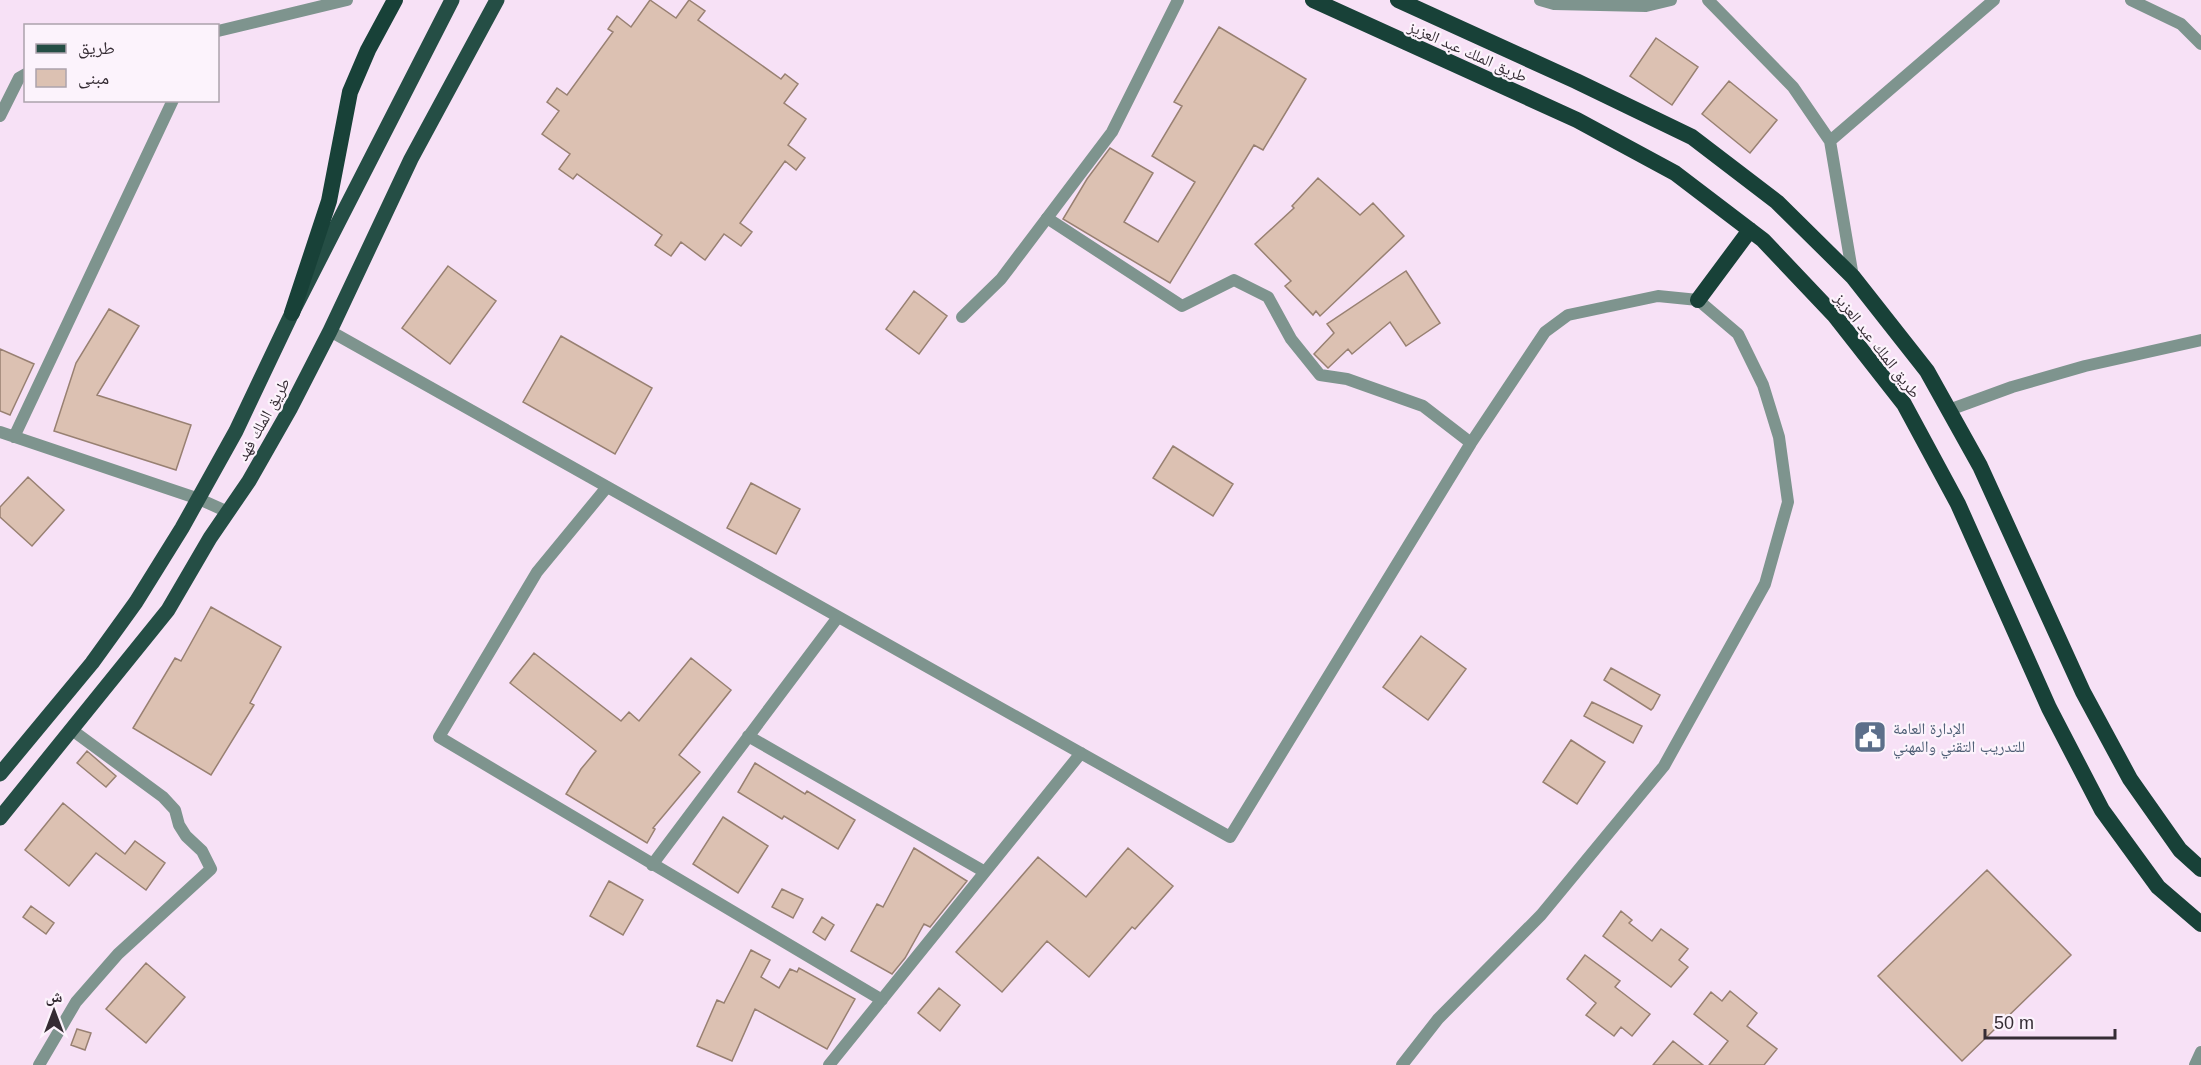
<svg xmlns="http://www.w3.org/2000/svg" width="2201" height="1065" font-family="Arial,'Noto Naskh Arabic',sans-serif">
<style>
.building{fill:#dcc1b2;stroke:#988072;stroke-width:1.5}
.lines{fill:none;stroke-linecap:round;stroke-linejoin:round}
.minor{stroke:#7e948e;stroke-width:12}
.tertiary{stroke:#7e948e;stroke-width:12}
.primary{stroke:#254e45;stroke-width:15}
.trunk{stroke:#184138;stroke-width:16}
.labels{text-anchor:middle;stroke-width:4.5;stroke-linejoin:round;paint-order:stroke}
.street-label{font-size:16px;fill:#352c34;stroke:#fcf3fc}
.service-label{font-size:16px;fill:#4e5e75;stroke:#fcf3fc;text-anchor:start}
</style>
<rect width="100%" height="100%" fill="#f7e1f6"/>
<!-- building -->
<path class="building" d="M650,0L676,18L689,0L705,11L698,20L781,79L785,74L798,84L784,103L806,119L788,145L805,158L796,170L785,161L740,223L752,232L741,246L724,234L705,260L681,242L671,256L655,245L662,235L577,174L573,179L559,169L570,154L542,134L559,111L547,102L557,88L567,95L613,32L608,29L617,16L631,27Z
M1219,27L1306,79L1263,150L1254,145L1170,283L1063,219L1087,179L1110,148L1153,173L1124,222L1158,242L1195,182L1152,156L1182,106L1174,102Z
M1656,38L1698,67L1672,105L1630,76Z
M1729,81L1777,120L1750,153L1702,114Z
M1318,178L1360,215L1373,203L1404,236L1320,316L1316,311L1313,315L1285,286L1291,281L1255,244L1294,208L1292,206Z
M448,266L496,301L450,364L402,328Z
M1406,271L1440,323L1406,346L1390,322L1352,354L1348,349L1328,368L1314,354L1334,333L1327,324Z
M914,291L947,316L919,354L886,329Z
M109,309L139,326L97,395L191,425L176,470L54,431L76,363Z
M561,336L652,388L615,454L523,402Z
M0,349L34,364L10,415L0,411Z
M1173,446L1233,484L1213,516L1153,478Z
M28,477L64,510L32,546L0,517V507Z
M751,483L800,509L776,554L727,528Z
M211,607L281,647L250,703L254,705L211,775L133,728L175,658L181,661Z
M1421,636L1466,669L1428,720L1383,687Z
M534,653L621,721L629,712L639,721L691,658L731,690L679,755L700,772L653,828L655,829L647,843L566,794L581,769L596,751L510,683Z
M1611,668L1660,695L1653,708L1651,710L1604,680Z
M1592,702L1642,726L1633,743L1584,716Z
M1571,740L1605,762L1577,804L1543,782Z
M87,751L116,776L106,787L77,763Z
M755,763L805,794L807,791L855,820L838,849L784,816L782,819L738,792Z
M63,803L125,854L135,841L165,863L146,890L96,853L69,886L25,850Z
M723,817L768,846L738,893L693,864Z
M914,848L967,881L930,927L924,924L905,958L892,974L851,951L877,904L883,907Z
M1128,848L1173,886L1135,929L1132,927L1089,977L1047,941L1002,992L956,952L1038,857L1086,897Z
M1987,870L2071,955L1962,1061L1878,976Z
M609,881L643,900L623,935L590,916Z
M782,889L803,899L793,918L772,907Z
M31,906L54,923L46,934L23,917Z
M1621,911L1632,920L1629,923L1652,941L1661,929L1688,949L1679,960L1688,967L1671,987L1603,936Z
M822,917L834,925L825,940L813,932Z
M751,950L770,960L761,977L779,988L790,969L797,972L799,968L855,999L827,1049L755,1009L732,1061L697,1046L717,1000L724,1003Z
M1585,955L1620,981L1615,987L1650,1014L1632,1036L1621,1027L1614,1036L1586,1015L1596,1003L1567,979Z
M146,963L185,997L146,1043L106,1009Z
M939,988L960,1005L940,1031L918,1013Z
M1730,991L1757,1013L1747,1026L1777,1049L1764,1065H1709L1728,1041L1694,1014L1711,992L1722,1001Z
M77,1029L91,1033L85,1050L71,1045Z
M1673,1041L1703,1065H1653Z"/>
<g class="lines">
<!-- minor -->
<path class="minor" d="M1540,0L1554,4L1646,6L1671,0
M1708,0L1793,87L1830,141L1853,277
M2131,0L2181,24L2201,44
M218,31L347,0
M0,116L19,78L26,74
M1830,141L1994,0
M1047,218L1182,306L1234,280L1268,297L1291,339L1320,375L1347,379L1423,406L1471,443
M330,331L1230,837L1471,443L1545,332L1568,315L1658,296L1698,300L1738,334L1763,385L1779,437L1788,502L1765,584L1664,766L1541,915L1438,1019L1402,1065
M1949,410L2012,387L2085,366L2201,340
M0,432L199,499L228,512
M14,437L173,100
M607,487L537,572L439,737L882,1000
M748,736L985,872
M652,865L838,617
M39,1065L76,1002L118,954L211,869L202,851L186,836L179,825L175,810L163,797L72,730
M829,1065L1081,753
M2195,1065L2201,1052"/>
<!-- tertiary -->
<path class="tertiary" d="M962,317L1001,279L1112,132L1178,0"/>
<!-- primary -->
<path class="primary" d="M0,774L92,663L136,602L182,528L236,431L292,313L452,0
M0,818L168,610L210,538L249,481L290,409L330,331L411,159L497,0"/>
<!-- trunk -->
<path class="trunk" d="M1313,0L1577,120L1675,173L1763,240L1835,316L1904,404L1958,504L2049,708L2102,810L2158,887L2201,924
M1398,0L1576,81L1692,137L1777,202L1853,277L1927,371L1980,466L2083,692L2130,779L2180,850L2201,869
M1698,300L1750,230
M292,313L329,201L350,92L368,50L395,0"/>
</g>
<!-- icons -->
<defs>
<g id="civic-square" transform="scale(1.725)"><rect x="-9" y="-9" width="18" height="18" rx="4" fill="#5c6f8a" stroke="#fcf3fc"/><path d="M-.6-6.5H3V-4.5H.6V-3L4-1V1h2V6H-6V1h2V-1L-.6-3ZM-1.2 2.5V6h2.4V2.5Z" fill="#fff"/></g>
</defs>
<g fill-rule="evenodd">
<use href="#civic-square" x="1870" y="737"/>
</g>
<g class="labels">
<!-- street labels -->
<g class="street-label">
<text transform="translate(1468 51) rotate(24)" y="6">طريق الملك عبد العزيز</text>
<text transform="translate(1878 345) rotate(52)" y="6">طريق الملك عبد العزيز</text>
<text transform="translate(263 419) rotate(-61)" y="6">طريق الملك فهد</text>
</g>
<!-- service labels -->
<g class="service-label">
<text x="1893" y="734">الإدارة العامة<tspan x="1893" dy="18">للتدريب التقني والمهني</tspan></text>
</g>
</g>
<!-- legend -->
<rect x="24" y="24" width="195" height="78" fill="#fcf3fc" stroke="#aca3ac" stroke-width="1.5"/>
<rect x="36" y="44" width="30" height="9" fill="#254e45" stroke="#aca3ac" stroke-width="1.5"/>
<text x="78" y="54" font-size="18" fill="#352c34">طريق</text>
<rect x="36" y="69" width="30" height="18" fill="#dcc1b2" stroke="#aca3ac" stroke-width="1.5"/>
<text x="78" y="84" font-size="18" fill="#352c34">مبنى</text>
<!-- north arrow -->
<g transform="translate(54 1011)" stroke="#fcf3fc" stroke-width="4.5" paint-order="stroke">
<path d="M0-4.5L10 22L0 15L-10 22Z" fill="#352c34"/>
<text y="-9" font-size="16" font-weight="bold" text-anchor="middle" fill="#352c34">ش</text>
</g>
<!-- scale -->
<path d="M1985 1029v9h130v-9" fill="none" stroke="#352c34" stroke-width="3"/>
<text x="1994" y="1029" font-size="18" fill="#352c34" stroke="#fcf3fc" stroke-width="4.5" paint-order="stroke">50 m</text>
</svg>
